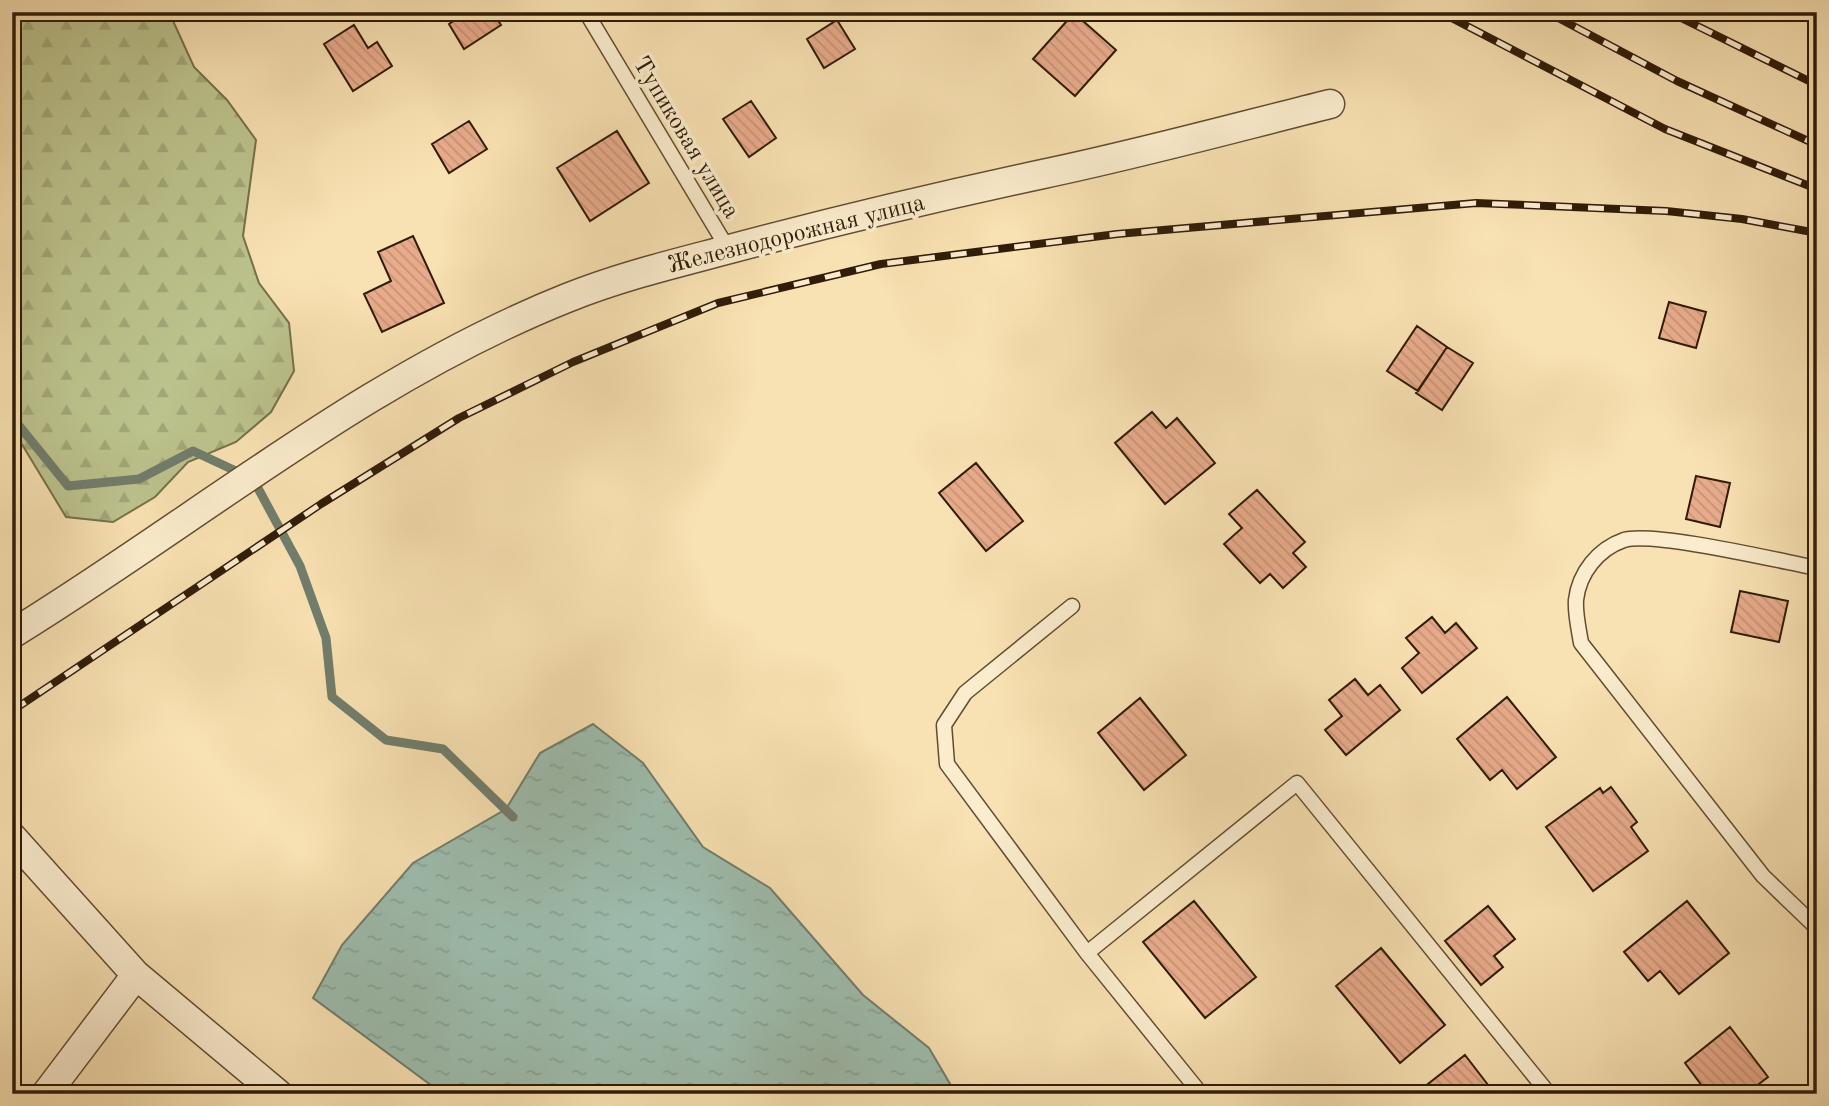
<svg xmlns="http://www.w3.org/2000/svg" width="1829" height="1106" font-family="'Old Standard TT',serif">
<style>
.forest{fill:url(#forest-firs);stroke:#76704a;stroke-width:2}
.water{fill:url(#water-ripples);stroke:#717d6c;stroke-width:2}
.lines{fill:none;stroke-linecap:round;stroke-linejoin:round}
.stream{stroke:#717d6c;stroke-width:9}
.building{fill:url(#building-back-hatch);stroke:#301c08;stroke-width:2}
.service-casing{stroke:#624d32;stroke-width:17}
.minor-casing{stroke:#624d32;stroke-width:31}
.service{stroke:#faeccd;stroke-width:14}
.minor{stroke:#faeccd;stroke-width:28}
.rail-casing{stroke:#301c08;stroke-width:8}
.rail{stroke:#faeccd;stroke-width:5;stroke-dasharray:16;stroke-linecap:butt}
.labels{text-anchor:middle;stroke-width:7;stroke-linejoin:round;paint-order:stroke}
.street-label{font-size:24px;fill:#301c08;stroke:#faeccd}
</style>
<defs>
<pattern id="forest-firs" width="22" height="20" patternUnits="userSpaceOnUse" patternTransform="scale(1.75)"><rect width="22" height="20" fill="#bcc38d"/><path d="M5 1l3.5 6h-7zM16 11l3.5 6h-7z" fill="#a2a778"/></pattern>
<pattern id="water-ripples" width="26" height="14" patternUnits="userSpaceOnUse" patternTransform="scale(1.75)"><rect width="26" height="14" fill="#9dbdae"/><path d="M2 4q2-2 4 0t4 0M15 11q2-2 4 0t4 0" fill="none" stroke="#88a294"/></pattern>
<pattern id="building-back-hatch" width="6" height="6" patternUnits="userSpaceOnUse" patternTransform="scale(1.75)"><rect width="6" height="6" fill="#e8ab8b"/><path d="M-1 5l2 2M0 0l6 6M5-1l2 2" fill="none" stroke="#c79376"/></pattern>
</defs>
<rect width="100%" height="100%" fill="#f8e1b2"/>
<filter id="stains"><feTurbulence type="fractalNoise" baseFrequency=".00286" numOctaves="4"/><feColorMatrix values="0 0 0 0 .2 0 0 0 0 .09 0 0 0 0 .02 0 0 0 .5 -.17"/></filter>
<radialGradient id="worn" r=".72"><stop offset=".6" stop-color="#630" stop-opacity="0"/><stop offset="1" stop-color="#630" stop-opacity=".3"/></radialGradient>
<!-- forest -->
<path class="forest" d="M12,12H169L194,67L227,100L256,140L243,236L259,283L289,323L294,371L271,412L236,442L188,462L155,497L113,522L66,517L12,428Z"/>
<!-- water -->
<path class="water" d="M593,724L643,763L703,847L770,888L863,995L929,1048L956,1094H443L313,998L342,945L413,863L506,809L540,753Z"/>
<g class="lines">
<!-- stream -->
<path class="stream" d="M12,417L68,486L139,479L193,451L253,479L300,566L326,638L332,697L386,740L443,749L513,817"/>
</g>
<!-- building -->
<path class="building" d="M467,12H492L501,25L464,49L449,24Z
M1074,13L1116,50L1075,96L1033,59Z
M837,20L855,49L824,68L807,39Z
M354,25L368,48L377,42L392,66L353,91L324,44Z
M751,101L776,138L749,157L723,119Z
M469,121L487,149L449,173L432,144Z
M617,131L649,183L590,221L557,168Z
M413,236L444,303L382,332L364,294L391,281L378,252Z
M1669,302L1706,312L1696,348L1659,338Z
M1417,326L1447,347L1418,391L1387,371Z
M1447,347L1473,363L1442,410L1416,393Z
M1152,412L1166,428L1177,418L1215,463L1165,504L1115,443Z
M976,463L1023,521L986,551L939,493Z
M1696,476L1730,483L1720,527L1686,519Z
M1257,490L1305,542L1293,553L1306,567L1283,588L1270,574L1260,583L1224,544L1242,528L1229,514Z
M1740,591L1788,601L1779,642L1731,632Z
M1432,617L1445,633L1456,623L1477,648L1422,693L1402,668L1419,653L1406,638Z
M1355,679L1368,695L1380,685L1400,710L1346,755L1325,730L1342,716L1329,700Z
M1507,697L1556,757L1517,789L1502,770L1490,780L1457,739Z
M1140,698L1186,755L1144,790L1098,733Z
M1611,787L1637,822L1631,827L1648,851L1593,891L1546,827L1600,788L1603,793Z
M1194,901L1256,977L1205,1018L1143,942Z
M1687,901L1729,953L1679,994L1660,971L1648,981L1624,952Z
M1488,906L1515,939L1494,956L1503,967L1481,985L1445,941Z
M1381,948L1445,1025L1400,1063L1336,986Z
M1730,1027L1768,1077L1746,1094H1708L1685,1063Z
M1465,1055L1495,1094H1421L1419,1091Z"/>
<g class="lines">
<!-- service casing -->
<g class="service-casing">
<path id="service" d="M586,12L728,249
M1817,568C1780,561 1653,531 1624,540C1598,549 1579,573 1576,600C1575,614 1579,630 1581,643L1763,876L1817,928
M1072,606L965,693L944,725L947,764L1087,953L1201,1094
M1087,953L1297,783L1549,1094"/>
</g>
<!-- minor casing -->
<g class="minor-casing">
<path id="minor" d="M12,634C196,521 366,378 567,298C619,277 673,264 726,250C831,222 936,197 1043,174C1139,154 1234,128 1330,104
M12,837L136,975L278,1094
M46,1094L136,975"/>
</g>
<!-- service -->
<use href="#service" class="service"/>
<!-- minor -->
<use href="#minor" class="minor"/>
<!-- rail casing -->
<g class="rail-casing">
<path id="rail" d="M1440,12L1665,129L1817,189
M1547,12L1677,81L1817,145
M1669,12L1817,85
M1814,12L1817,14
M12,711L321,504L459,418L573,362L718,303L881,264L1117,234L1476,203L1666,211L1742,219L1817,233"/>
</g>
<!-- rail -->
<use href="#rail" class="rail"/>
</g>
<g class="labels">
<!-- street labels -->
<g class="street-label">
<text transform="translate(687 137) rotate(59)" y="8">Тупиковая улица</text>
<text transform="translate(796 233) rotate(-14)" y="8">Железнодорожная улица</text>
</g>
</g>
<!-- margin -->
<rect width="1829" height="1106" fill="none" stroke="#f8e1b2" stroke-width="42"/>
<rect x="14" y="14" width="1801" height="1078" fill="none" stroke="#301c08" stroke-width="3.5"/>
<rect x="21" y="21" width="1787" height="1064" fill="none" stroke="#301c08" stroke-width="2"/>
<rect width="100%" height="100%" filter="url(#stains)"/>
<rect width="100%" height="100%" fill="url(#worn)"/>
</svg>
